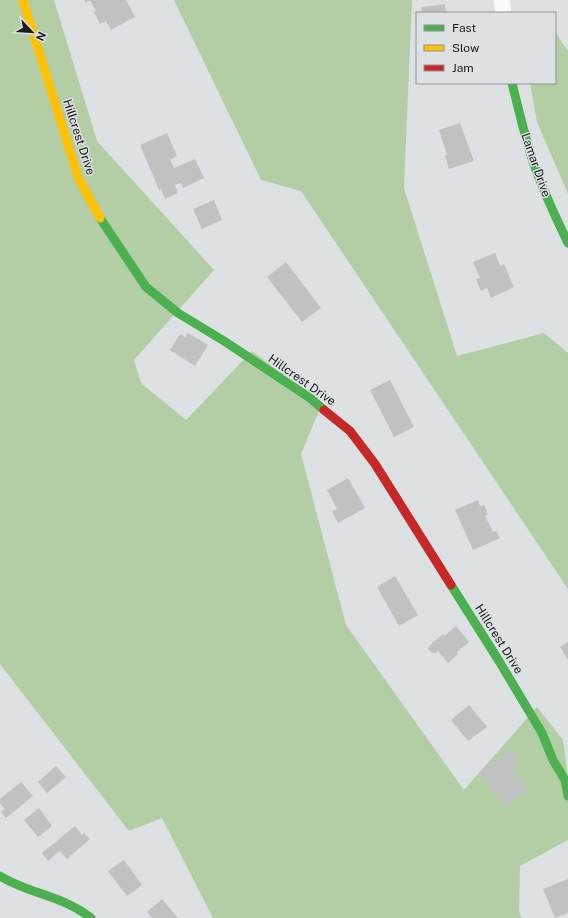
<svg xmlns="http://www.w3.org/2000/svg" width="568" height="918" font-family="'Public Sans',sans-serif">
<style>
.forest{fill:#b3cda5}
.building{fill:#c0c1c1}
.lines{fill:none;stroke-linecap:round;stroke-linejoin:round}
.street{stroke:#fafafb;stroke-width:16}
.fast{stroke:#4caf50;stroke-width:9}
.slow{stroke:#ffc107;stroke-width:9}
.jam{stroke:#c62828;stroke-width:9}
.labels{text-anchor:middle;stroke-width:3;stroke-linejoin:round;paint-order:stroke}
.street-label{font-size:12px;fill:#191a1b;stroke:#dde1e4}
</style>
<rect width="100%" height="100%" fill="#dee1e3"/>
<!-- forest -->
<path class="forest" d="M0,0H54L97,141L214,270L134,360L141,383L186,420L252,351L322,404L301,454L346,625L464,790L537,707L563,740L568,776V840L520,866L519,912L522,918H213L162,818L129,831L0,664Z
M174,0H412L404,188L457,356L544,333L568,353V589L301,191L261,180Z
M555,32L568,51V194L537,122L530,83H555Z"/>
<!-- building -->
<path class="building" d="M84,0H126L135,17L111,30L106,21L100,24L94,12L96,11L90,0L86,3Z
M445,4L446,13H422L421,7Z
M460,123L474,161L449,169L445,155H447L439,130Z
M167,133L177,156L170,160L174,168L195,159L204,178L183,188L181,183L175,185L178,193L165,199L161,189L159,190L140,145Z
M214,200L222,220L202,229L193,209Z
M495,253L500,266L504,264L514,287L491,298L487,288L481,291L476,279L480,278L473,262Z
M286,262L321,308L302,322L267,277Z
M188,333L208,345L195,366L170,350L180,334L185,337Z
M390,380L414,427L394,437L370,390Z
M348,478L365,508L338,523L332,511L337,509L327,490Z
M478,500L480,506L484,505L488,514L485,516L493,532L496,531L500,538L473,550L455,510Z
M395,576L418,615L399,626L377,587Z
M456,626L469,642L457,652L458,654L448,663L438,651L436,653H432L428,649L430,645L443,634L444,636Z
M568,642V660L560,647Z
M469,705L487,727L468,741L451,720Z
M510,749L520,761L511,768L528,789L506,807L479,773Z
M56,766L66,777L47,793L38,782Z
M21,782L33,796L6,818L1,812L5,809L0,804V799Z
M39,808L52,826L38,837L24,820Z
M75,826L82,835L84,833L90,839L67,859L60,851L48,861L42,853Z
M124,860L142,885L127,896L108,871Z
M568,879V913L555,918L543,889Z
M162,899L178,918H152L147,912Z"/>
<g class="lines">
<!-- street -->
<path class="street" d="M502,0L503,13"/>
<!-- fast -->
<path class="fast" d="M512,83C519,111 525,139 535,167C544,193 556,218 568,243
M100,218L146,287L178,313L224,341L310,398L324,410
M451,585L499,661L542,733L553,760L565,780L568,796
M0,876C29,894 64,896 91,918"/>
<!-- slow -->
<path class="slow" d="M23,0L78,177L100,218"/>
<!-- jam -->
<path class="jam" d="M324,410L350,431L375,464L451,585"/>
</g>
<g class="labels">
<!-- street labels -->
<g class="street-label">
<text transform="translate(79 137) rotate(72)" y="4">Hillcrest Drive</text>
<text transform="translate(536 165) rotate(71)" y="4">Lamar Drive</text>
<text transform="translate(302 380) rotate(35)" y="4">Hillcrest Drive</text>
<text transform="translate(499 639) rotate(58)" y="4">Hillcrest Drive</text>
</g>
</g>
<!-- legend -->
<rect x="416" y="12" width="140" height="72" fill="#dde1e4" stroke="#8f9194"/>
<rect x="424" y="25" width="20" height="6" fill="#4caf50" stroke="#8f9194"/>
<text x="452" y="32" font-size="12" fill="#191a1b">Fast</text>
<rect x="424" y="45" width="20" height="6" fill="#ffc107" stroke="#8f9194"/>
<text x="452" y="52" font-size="12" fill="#191a1b">Slow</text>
<rect x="424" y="65" width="20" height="6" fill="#c62828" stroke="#8f9194"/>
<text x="452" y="72" font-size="12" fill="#191a1b">Jam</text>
<!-- north arrow -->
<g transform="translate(32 32) rotate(115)" stroke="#dde1e4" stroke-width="3" paint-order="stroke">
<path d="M0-3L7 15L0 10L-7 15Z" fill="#191a1b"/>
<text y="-6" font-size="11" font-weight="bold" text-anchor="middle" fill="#191a1b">N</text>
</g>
</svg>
